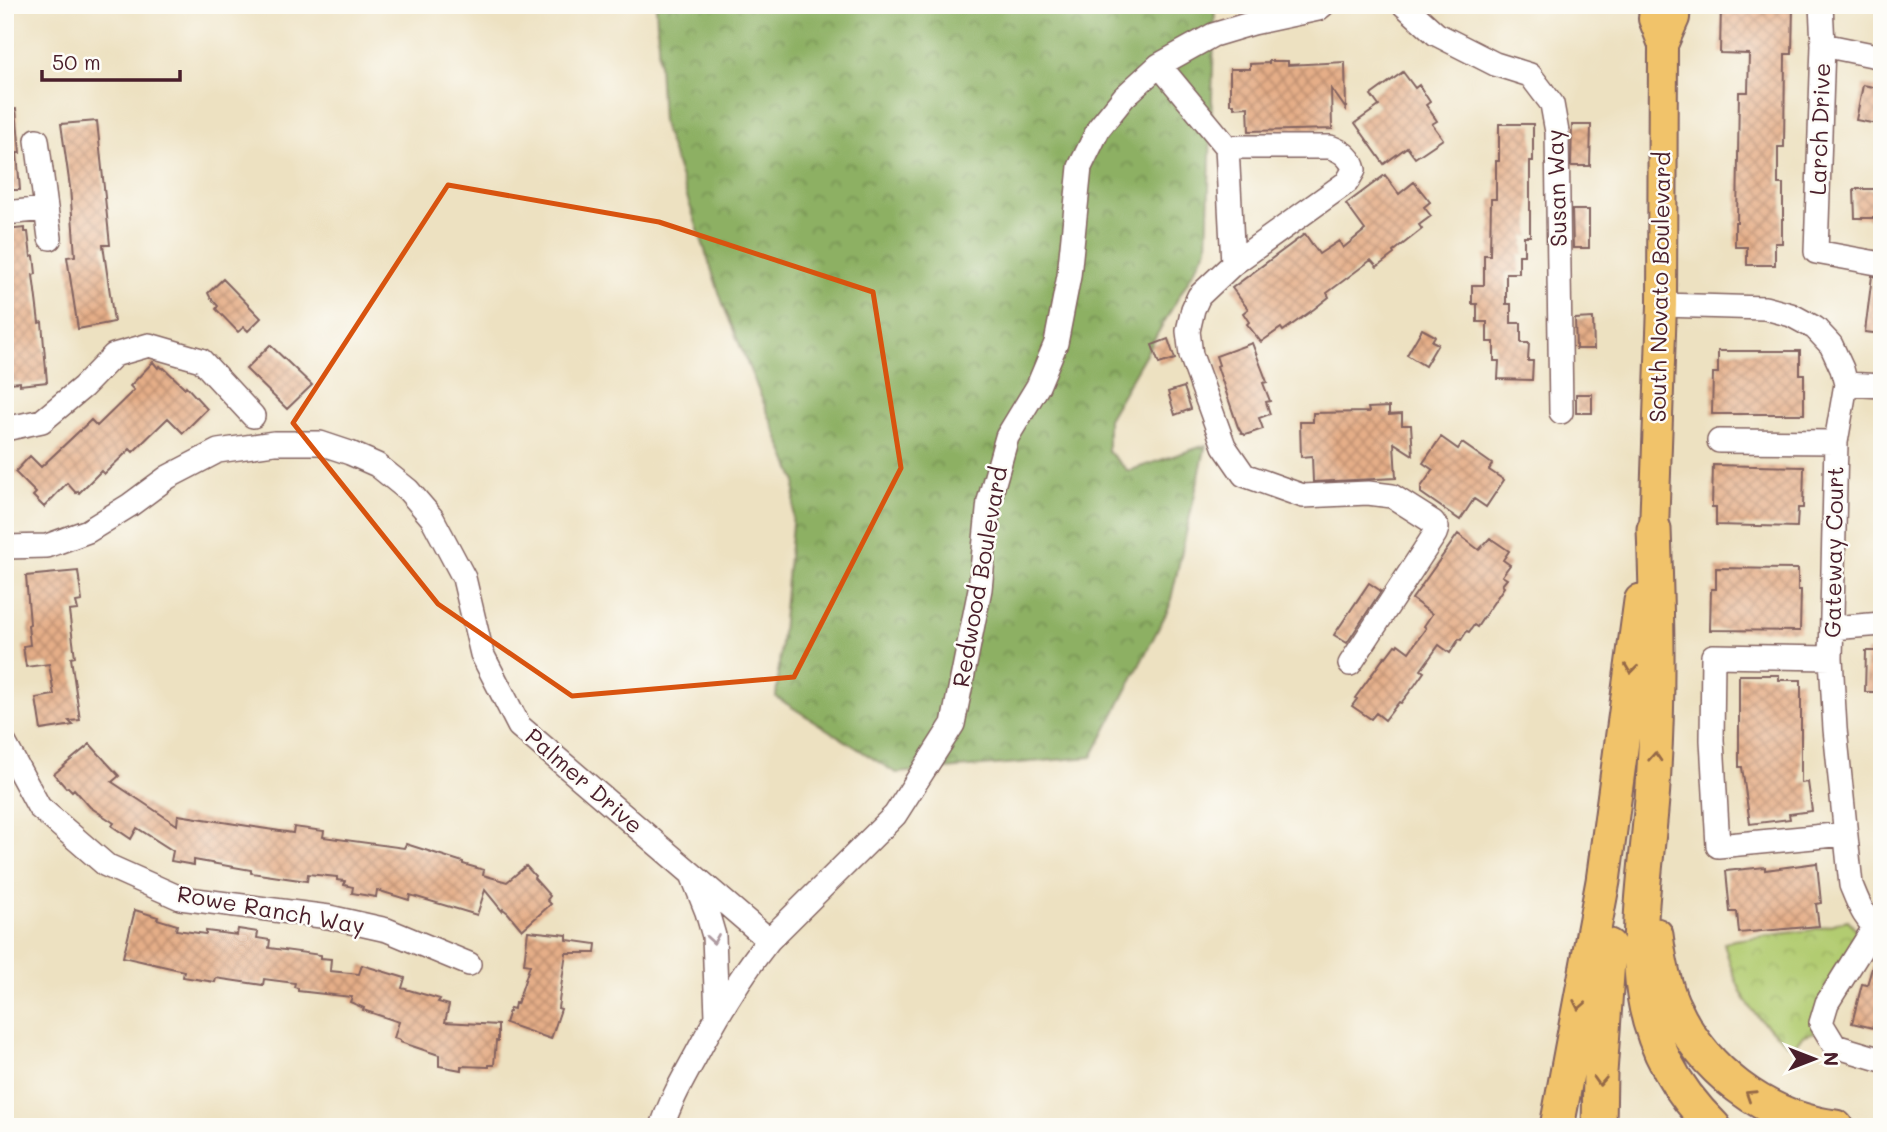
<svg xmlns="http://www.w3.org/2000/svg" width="1887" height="1132" font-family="Mali,sans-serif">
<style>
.forest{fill:url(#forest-crowns);stroke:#6c6847;stroke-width:2}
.park{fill:url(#park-crowns);stroke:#7e764e;stroke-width:2}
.building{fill:url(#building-cross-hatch)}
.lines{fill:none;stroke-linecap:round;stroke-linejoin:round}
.minor-casing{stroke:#836360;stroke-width:26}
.major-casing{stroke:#836360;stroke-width:32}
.highway-casing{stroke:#836360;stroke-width:37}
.minor{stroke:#fff;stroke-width:23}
.major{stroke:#f1c36a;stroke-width:28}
.highway{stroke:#f1c36a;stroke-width:33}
.oneway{stroke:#956947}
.oneway2{stroke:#ae9aa0}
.marked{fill:none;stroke:#d8530f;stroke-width:5;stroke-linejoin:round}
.labels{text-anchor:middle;stroke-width:5;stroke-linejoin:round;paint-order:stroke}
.street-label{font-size:23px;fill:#4a1f2b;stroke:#fdfcf7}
</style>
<defs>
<pattern id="forest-crowns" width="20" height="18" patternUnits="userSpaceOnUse" patternTransform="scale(1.75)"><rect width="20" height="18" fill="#8db063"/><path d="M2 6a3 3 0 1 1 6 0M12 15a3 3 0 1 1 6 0" fill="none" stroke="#758f52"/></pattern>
<pattern id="park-crowns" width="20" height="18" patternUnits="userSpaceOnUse" patternTransform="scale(1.75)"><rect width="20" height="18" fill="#b2cc71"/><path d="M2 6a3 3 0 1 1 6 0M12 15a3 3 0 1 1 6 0" fill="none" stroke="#9baf62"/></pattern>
<pattern id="building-cross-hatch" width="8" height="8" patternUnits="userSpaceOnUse" patternTransform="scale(1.75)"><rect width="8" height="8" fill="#e5ae88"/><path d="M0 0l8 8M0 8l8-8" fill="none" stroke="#bc8d6f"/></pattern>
</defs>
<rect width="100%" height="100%" fill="#fdfcf7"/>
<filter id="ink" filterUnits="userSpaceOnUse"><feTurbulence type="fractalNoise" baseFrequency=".0143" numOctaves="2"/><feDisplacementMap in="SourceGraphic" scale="14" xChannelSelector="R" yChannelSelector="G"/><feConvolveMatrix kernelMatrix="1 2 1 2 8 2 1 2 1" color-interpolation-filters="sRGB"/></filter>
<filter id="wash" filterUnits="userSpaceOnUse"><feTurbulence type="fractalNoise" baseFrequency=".00686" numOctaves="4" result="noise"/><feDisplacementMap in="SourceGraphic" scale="28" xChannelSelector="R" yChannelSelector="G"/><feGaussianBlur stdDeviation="1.57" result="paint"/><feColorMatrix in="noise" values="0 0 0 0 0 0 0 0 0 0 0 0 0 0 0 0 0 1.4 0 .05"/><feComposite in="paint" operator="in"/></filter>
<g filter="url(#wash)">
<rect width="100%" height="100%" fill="#ede1c1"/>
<!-- forest -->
<path class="forest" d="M656,5H1222L1215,7L1207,248L1108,419V451L1128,471L1206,445L1169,608L1092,757L896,773L776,697L796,481L724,307L662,122Z"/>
<!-- park -->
<path class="park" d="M1848,920L1861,935L1818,1031L1802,1036L1793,1048C1782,1038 1769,1029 1759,1018C1740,998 1731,969 1724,943L1734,940L1811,930Z"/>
<g id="blocks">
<!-- building -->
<path class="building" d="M1721,5H1793L1792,54H1785L1784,147H1778V184H1783V219H1782V243H1775V265H1747V247H1735V222H1737L1739,92H1748L1749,54L1720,53Z
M1269,61H1288V65L1345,62L1346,109L1331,88L1332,129L1249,131L1248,107L1234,108V104H1230V69H1250V64L1269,63Z
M1403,72L1415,88L1419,85L1430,102L1426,105L1437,121L1432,124L1443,139L1415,158L1407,147L1384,164L1355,123L1379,106L1371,95Z
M1863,85L1879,88L1878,96L1882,97V125L1856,120Z
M16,109L20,153H17L20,190H5V110Z
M97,121L110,245H103L114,322L78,329L67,257L75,256L70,187L61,124Z
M1499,124H1533V161H1530V236H1524V255H1519V273H1506V304H1511V323H1521V343H1529L1528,361H1533L1532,380L1498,379L1499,361H1494V342H1487V322H1477V304H1472V285H1484V255H1490L1491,199H1496V161H1499Z
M1572,125H1591L1590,166H1571Z
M1385,175L1399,194L1414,182L1430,202L1424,207L1431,216L1419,225L1422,229L1393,252L1394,254L1377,267L1371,260L1327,293L1329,297L1314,309L1283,331L1281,328L1261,342L1247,324L1249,322L1243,313L1248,309L1232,288L1305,234L1319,254L1339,241L1343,248L1365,230L1346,204Z
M1854,189H1882V218H1855Z
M1572,210H1589V248H1573Z
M25,228V232H28L31,257L34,256L36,274L33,275L39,323L42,322L47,382L20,385V382L10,383L7,348L5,321V230Z
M1872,276L1882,278V334L1865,332Z
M223,279L261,318L248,331L244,327L238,332L216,309L218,306L210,297L208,293Z
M1593,318L1594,349H1576L1575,319Z
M1422,329L1435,336L1432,341L1438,344L1425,366L1407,355Z
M1168,339L1175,359L1159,364L1152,345Z
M1252,343L1267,382L1263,383L1270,401L1266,402L1270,414L1259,418L1263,429L1245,435L1244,434H1242L1238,427L1217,366L1219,365L1216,356Z
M270,345L312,385L287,409L246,369Z
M1718,351H1800V374H1804V414H1712L1713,373H1718Z
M153,362L158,368L160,366L163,369L164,368L185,388L186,386L207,409L183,433L168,418L133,452L130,449L104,474L101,471L79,493L78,491L76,493L67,483L44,507L33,496L36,493L15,472L30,456L41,467L91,420L97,426L134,390L130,386Z
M1184,387L1191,409L1175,415L1168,392Z
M1576,394H1592V413H1576Z
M1389,407V415L1402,414V425H1411L1413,455L1394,443L1396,478L1313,482L1312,456L1301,457L1300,422H1313V413L1369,412L1368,408Z
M1441,437L1458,449L1462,443L1492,464L1489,470L1504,480L1486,507L1474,499L1460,520L1421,493V487L1433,470L1423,463Z
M1713,465L1804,467L1803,508H1798L1797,527L1716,525V507H1712Z
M1458,534L1479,550L1490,538L1509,551L1503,560L1510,565L1502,576L1507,579L1502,585L1504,587L1477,627L1474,625L1469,632L1467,631L1461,640L1459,639L1450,653L1439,645L1421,670L1424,672L1415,685L1401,703L1399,702L1385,720L1376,713L1371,719L1352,706L1357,699L1355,698L1385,656L1386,657L1395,645L1397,646L1398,644L1409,652L1426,628L1424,626L1432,614L1412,599Z
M1716,568L1798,569V590H1801L1800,631L1710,630L1711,589H1716Z
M78,571L82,601L76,602L78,610L69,611L75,657L71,658L80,720L69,721L73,725L41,730L36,698L54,695L49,664L26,667L23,646L30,645L28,625L30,624L26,576Z
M1369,583L1381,591L1347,643L1334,635Z
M1866,651H1882V692H1865Z
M1739,675H1779V680H1801V783L1808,782L1812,811L1789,814L1790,819L1750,824L1742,767H1739Z
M90,744L119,776L112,782L177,825L178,815L293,833L294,827L324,831L323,837L404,848L406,844L463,862V864L484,870L483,875L507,882L526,866L535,876L534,878L550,896L547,900L551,904L522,930L508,913L503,909L502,911L485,890L477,915L410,895L409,900L377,890L376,897L352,893L353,887L344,885L345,881L337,880V877L308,874L307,881L251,873V870L194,860V865L171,861L173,851L137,828L131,839L112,826L114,823L90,807L74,789L72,791L68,787L66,788L54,774Z
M1817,863L1821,903L1816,904L1819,926L1739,933L1737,912H1730L1726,871L1765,867V870Z
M135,910L158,917L157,919L177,925L176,930L206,934V931L237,935L238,929L258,932L257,938L270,940L269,948L321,955V958L331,959L330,971L359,974L362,965L405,978L402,988L440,999L438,1002L449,1005L445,1022L498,1025V1041H496L494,1065H489V1067L461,1066V1070L439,1066V1055L400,1042V1040L394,1038L399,1022L363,1010L364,1008L350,1002L352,997L298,991V988L294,987L295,983L264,979L263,985L216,978L215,982L183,977L184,971L123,957Z
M528,931L567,935V940L596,944L595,953H566L558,1008L561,1009L551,1039L505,1023L510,1008L514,1009L515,1003L517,1004L530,965L524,964Z
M1878,948L1882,949V1030L1852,1023L1862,984L1867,985Z"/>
</g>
</g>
<g filter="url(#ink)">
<use href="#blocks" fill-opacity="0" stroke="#836360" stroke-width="2"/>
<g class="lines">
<!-- minor casing -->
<g class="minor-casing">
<path id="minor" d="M1404,5L1436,34L1495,64L1530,75L1552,104L1557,132L1561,412
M1821,5L1823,45L1816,252L1882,264
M1823,45L1882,57
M1159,65L1227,147L1233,264
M37,140L50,238
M1227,147H1330C1342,151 1351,157 1354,170L1347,182L1233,264L1199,296L1193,309L1188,331L1191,355L1224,446L1244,475L1303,496L1368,493L1392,496L1433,522L1437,528L1435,534L1350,664
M5,213L46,209
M1662,305L1765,308L1791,315L1815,328L1831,345L1842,369L1846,384L1836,442L1831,658L1835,729L1851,885C1858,902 1865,923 1882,931
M1846,384L1882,386
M5,429L42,421L83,387L114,355L149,345L201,360L253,416
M1719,441L1836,442
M5,547L47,546L88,531L130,505L168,477L218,451L274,443H320L350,453L377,465L408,490L432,518L464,578L482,654L519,726L769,940
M1832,628L1882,624
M1831,658L1713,656L1712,740L1718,846L1845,834
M5,744L39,807L106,865L180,898L329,917L387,930L469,964
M693,877L707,912L714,936L717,1017
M1874,928L1827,1003L1821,1023L1835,1046L1882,1060
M662,1127C670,1102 682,1081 694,1059C716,1017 740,976 769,940L895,815L953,724L980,589L989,501L1007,437L1038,386L1056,343L1069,276L1080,167L1099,128L1124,97L1159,65L1213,35L1253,23L1318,9L1323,5"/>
</g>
<!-- major casing -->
<g class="major-casing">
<path id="major" d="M1654,5L1653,19L1663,45L1662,305L1654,529
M1663,45L1675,18L1676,5"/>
</g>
<!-- highway casing -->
<g class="highway-casing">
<path id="highway" d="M1654,529C1657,610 1659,689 1654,769C1648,904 1604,1019 1714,1127
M1656,935C1659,958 1663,982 1672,1003C1701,1069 1764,1118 1836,1127
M1557,1127L1603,881L1641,601
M1599,1127L1600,1073L1609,946"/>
</g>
<!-- minor -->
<use href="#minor" class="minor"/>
<!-- major -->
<use href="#major" class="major"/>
<!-- highway -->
<use href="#highway" class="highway"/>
</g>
<!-- one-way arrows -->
<defs><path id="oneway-chevron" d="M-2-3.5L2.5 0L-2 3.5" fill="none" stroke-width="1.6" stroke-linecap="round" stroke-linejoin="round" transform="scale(1.75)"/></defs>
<g class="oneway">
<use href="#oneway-chevron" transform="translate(1631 669) rotate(97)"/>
<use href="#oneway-chevron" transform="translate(1655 757) rotate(-87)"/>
<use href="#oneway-chevron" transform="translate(1579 1005) rotate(101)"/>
<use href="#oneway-chevron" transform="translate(1600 1081) rotate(93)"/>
<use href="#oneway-chevron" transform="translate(1750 1095) rotate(-147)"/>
</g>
<use class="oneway2" href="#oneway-chevron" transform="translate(713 939) rotate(81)"/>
</g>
<!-- marked area -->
<path class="marked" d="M448,185L659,222L873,292L901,468L794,677L572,696L438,604L293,423Z"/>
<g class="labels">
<!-- street labels -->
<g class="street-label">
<text transform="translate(1820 129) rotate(-88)" y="8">Larch Drive</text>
<text transform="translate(1557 188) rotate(-92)" y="8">Susan Way</text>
<text transform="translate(1660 287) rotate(-89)" y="8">South Novato Boulevard</text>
<text transform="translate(1834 552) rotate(-89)" y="8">Gateway Court</text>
<text transform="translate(980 577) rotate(-80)" y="8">Redwood Boulevard</text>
<text transform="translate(584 781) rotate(41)" y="8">Palmer Drive</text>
<text transform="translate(271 910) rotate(10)" y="8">Rowe Ranch Way</text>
</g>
</g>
<!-- margin -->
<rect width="1887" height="1132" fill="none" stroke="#fdfcf7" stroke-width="28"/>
<!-- north arrow -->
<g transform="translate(1814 1059) rotate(90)" stroke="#fdfcf7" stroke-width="5" paint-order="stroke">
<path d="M0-5L12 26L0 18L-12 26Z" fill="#4a1f2b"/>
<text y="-10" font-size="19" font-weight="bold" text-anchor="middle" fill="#4a1f2b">N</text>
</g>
<!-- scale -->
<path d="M42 70v10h138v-10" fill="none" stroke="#4a1f2b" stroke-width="3.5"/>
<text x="52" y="70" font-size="21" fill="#4a1f2b" stroke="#fdfcf7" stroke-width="5" paint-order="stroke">50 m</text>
</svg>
